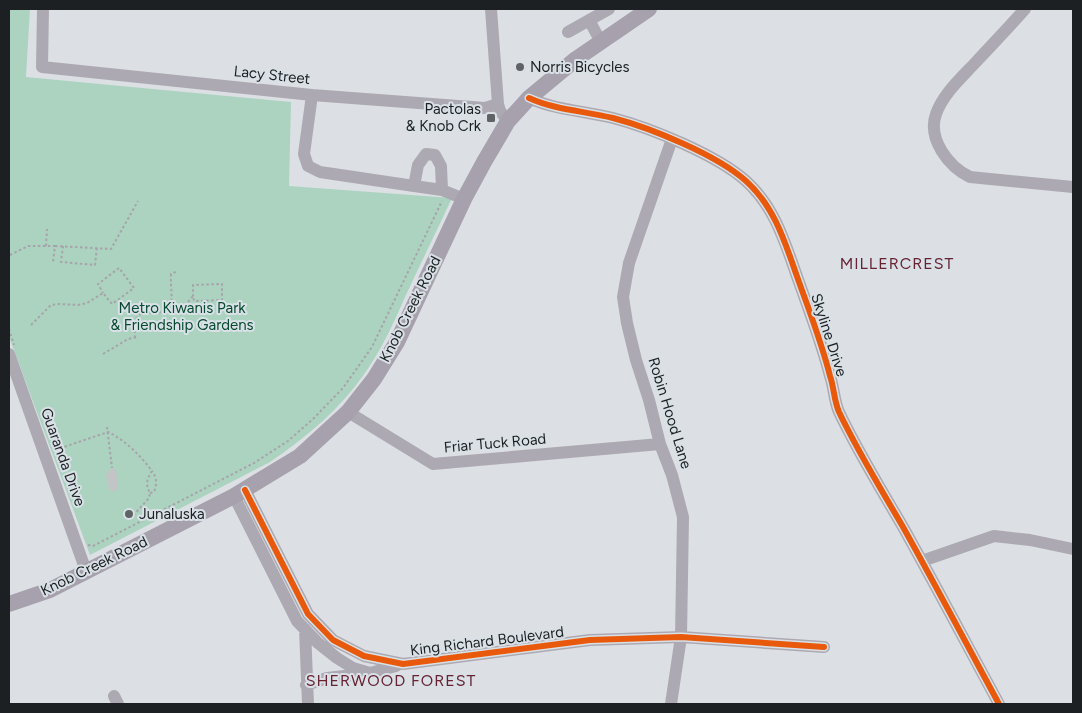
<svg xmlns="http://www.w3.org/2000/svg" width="1082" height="713" font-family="Figtree,sans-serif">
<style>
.green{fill:#acd3c0}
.building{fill:#c3c4c5}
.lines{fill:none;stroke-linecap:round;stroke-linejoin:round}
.path{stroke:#a6a4aa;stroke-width:2;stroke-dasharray:2.5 2.5;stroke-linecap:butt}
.minor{stroke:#ada9b2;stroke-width:12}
.major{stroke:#a6a1ac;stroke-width:16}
.cycleway-casing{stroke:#d9e1e7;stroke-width:9}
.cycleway{stroke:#e8590c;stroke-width:6}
.poi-dot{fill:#606366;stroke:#d9e1e7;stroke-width:2}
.labels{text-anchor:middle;stroke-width:4;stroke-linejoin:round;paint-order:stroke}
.poi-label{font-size:15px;fill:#1d2022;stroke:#d9e1e7;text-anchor:start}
.street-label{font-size:15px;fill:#1d2022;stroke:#d9e1e7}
.park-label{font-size:15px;fill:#054a2e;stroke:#d9e1e7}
.neighbourhood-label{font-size:16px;letter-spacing:1px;fill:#682232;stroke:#d9e1e7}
</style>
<rect width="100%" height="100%" fill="#dce0e4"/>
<!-- green -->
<path class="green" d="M9,9H30L26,77L291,102L289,186L452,198C437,230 421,263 406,295C394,322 382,349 365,373C340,409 307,437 270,462L90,555L9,337Z"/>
<!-- building -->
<path class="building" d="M110,469H116L118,487L117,490L112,492L109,489L106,475Z"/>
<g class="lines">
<!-- path -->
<path class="path" d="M46,246L47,229
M55,246L111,249L138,201
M63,246L61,262L95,265L97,247
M10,255L28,246H55L53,262
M169,311C174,296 170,289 171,274L178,271
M31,325L51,305L59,304L78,305L87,303L103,293L112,304L134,288L119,268L98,284L103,293
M9,329L14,345
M135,338L134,321L141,313C154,313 166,311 179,313L193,296L194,301L222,300V284L193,285V296
M103,354L128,339L138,337
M107,427L112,468
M55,450L108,432C125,440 141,456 152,471C147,479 145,484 150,493L149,498L131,518
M150,493L154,492C157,484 157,478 152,471
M88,545L93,546L254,463L288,441L313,419L343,388L372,347L442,201"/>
<!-- minor -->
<path class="minor" d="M43,9L42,67L312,95L485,108L498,104
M491,9L498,104L500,111L508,121
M1025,9C1009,27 992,45 975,63C961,78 943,94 936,114C927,139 949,167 970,177L1073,187
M589,20L601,42
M568,32L609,9
M312,95L304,154L308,166L320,172L414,186L418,165L426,154L435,155L441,166L442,190
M529,98C555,110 585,111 613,118C651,128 717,155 746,181C776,208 786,246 799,282C810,313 822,344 830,376C834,387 834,401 839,412C858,452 881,489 903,527C936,586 967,645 999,704
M414,186L442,190L464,199
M9,354L86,571
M348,412L433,464L660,444
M245,490L308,614L333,640L364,656L403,664L590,640L681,637L824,647
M234,496L297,621L318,643L337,658L353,668L370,673
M922,561L994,536L1030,540L1073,549
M305,629L308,704
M306,685L327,678L370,673L396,666
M114,696L118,704
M671,704L681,637L683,517L672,475L660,444L649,400L636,360L627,323L623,297L629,263L672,139"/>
<!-- major -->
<path class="major" d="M9,604L50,590L234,496L300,456L348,412L374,379L397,342L464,199L484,162L508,121L529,98L576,59L649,9"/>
<!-- cycleway casing -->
<g class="cycleway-casing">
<path id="cycleway" d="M529,98C555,110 585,111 613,118C651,128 717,155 746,181C776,208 786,246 799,282C810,313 822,344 830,376C834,387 834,401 839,412C858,452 881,489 903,527C936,586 967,645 999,704
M245,490L308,614L333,640L364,656L403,664L590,640L681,637L824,647"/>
</g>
<!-- cycleway -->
<use href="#cycleway" class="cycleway"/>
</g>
<!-- markers -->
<g class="poi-dot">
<circle cx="520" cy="67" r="5"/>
<rect x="486" y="113" width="10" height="10" rx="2.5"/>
<circle cx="129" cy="514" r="5"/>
</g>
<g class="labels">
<!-- poi labels -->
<g class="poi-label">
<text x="530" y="72">Norris Bicycles</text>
<text x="481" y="114" text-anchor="end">Pactolas<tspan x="481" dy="17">&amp; Knob Crk</tspan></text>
<text x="139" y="519">Junaluska</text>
</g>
<!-- street labels -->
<g class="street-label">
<text transform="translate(272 75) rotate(6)" y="5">Lacy Street</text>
<text transform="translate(410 309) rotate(-63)" y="5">Knob Creek Road</text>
<text transform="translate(829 335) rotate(72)" y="5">Skyline Drive</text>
<text transform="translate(670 413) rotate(73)" y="5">Robin Hood Lane</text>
<text transform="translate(495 443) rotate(-5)" y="5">Friar Tuck Road</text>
<text transform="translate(63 457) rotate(70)" y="5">Guaranda Drive</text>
<text transform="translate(94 566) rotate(-26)" y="5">Knob Creek Road</text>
<text transform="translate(487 641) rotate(-7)" y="5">King Richard Boulevard</text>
</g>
<!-- park labels -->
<g class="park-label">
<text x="182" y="313">Metro Kiwanis Park<tspan x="182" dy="17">&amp; Friendship Gardens</tspan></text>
</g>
<!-- neighbourhood labels -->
<g class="neighbourhood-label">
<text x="897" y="269">MILLERCREST</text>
<text x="391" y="686">SHERWOOD FOREST</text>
</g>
</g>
<!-- border -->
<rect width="1082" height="713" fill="none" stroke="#1d2022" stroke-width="20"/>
</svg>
